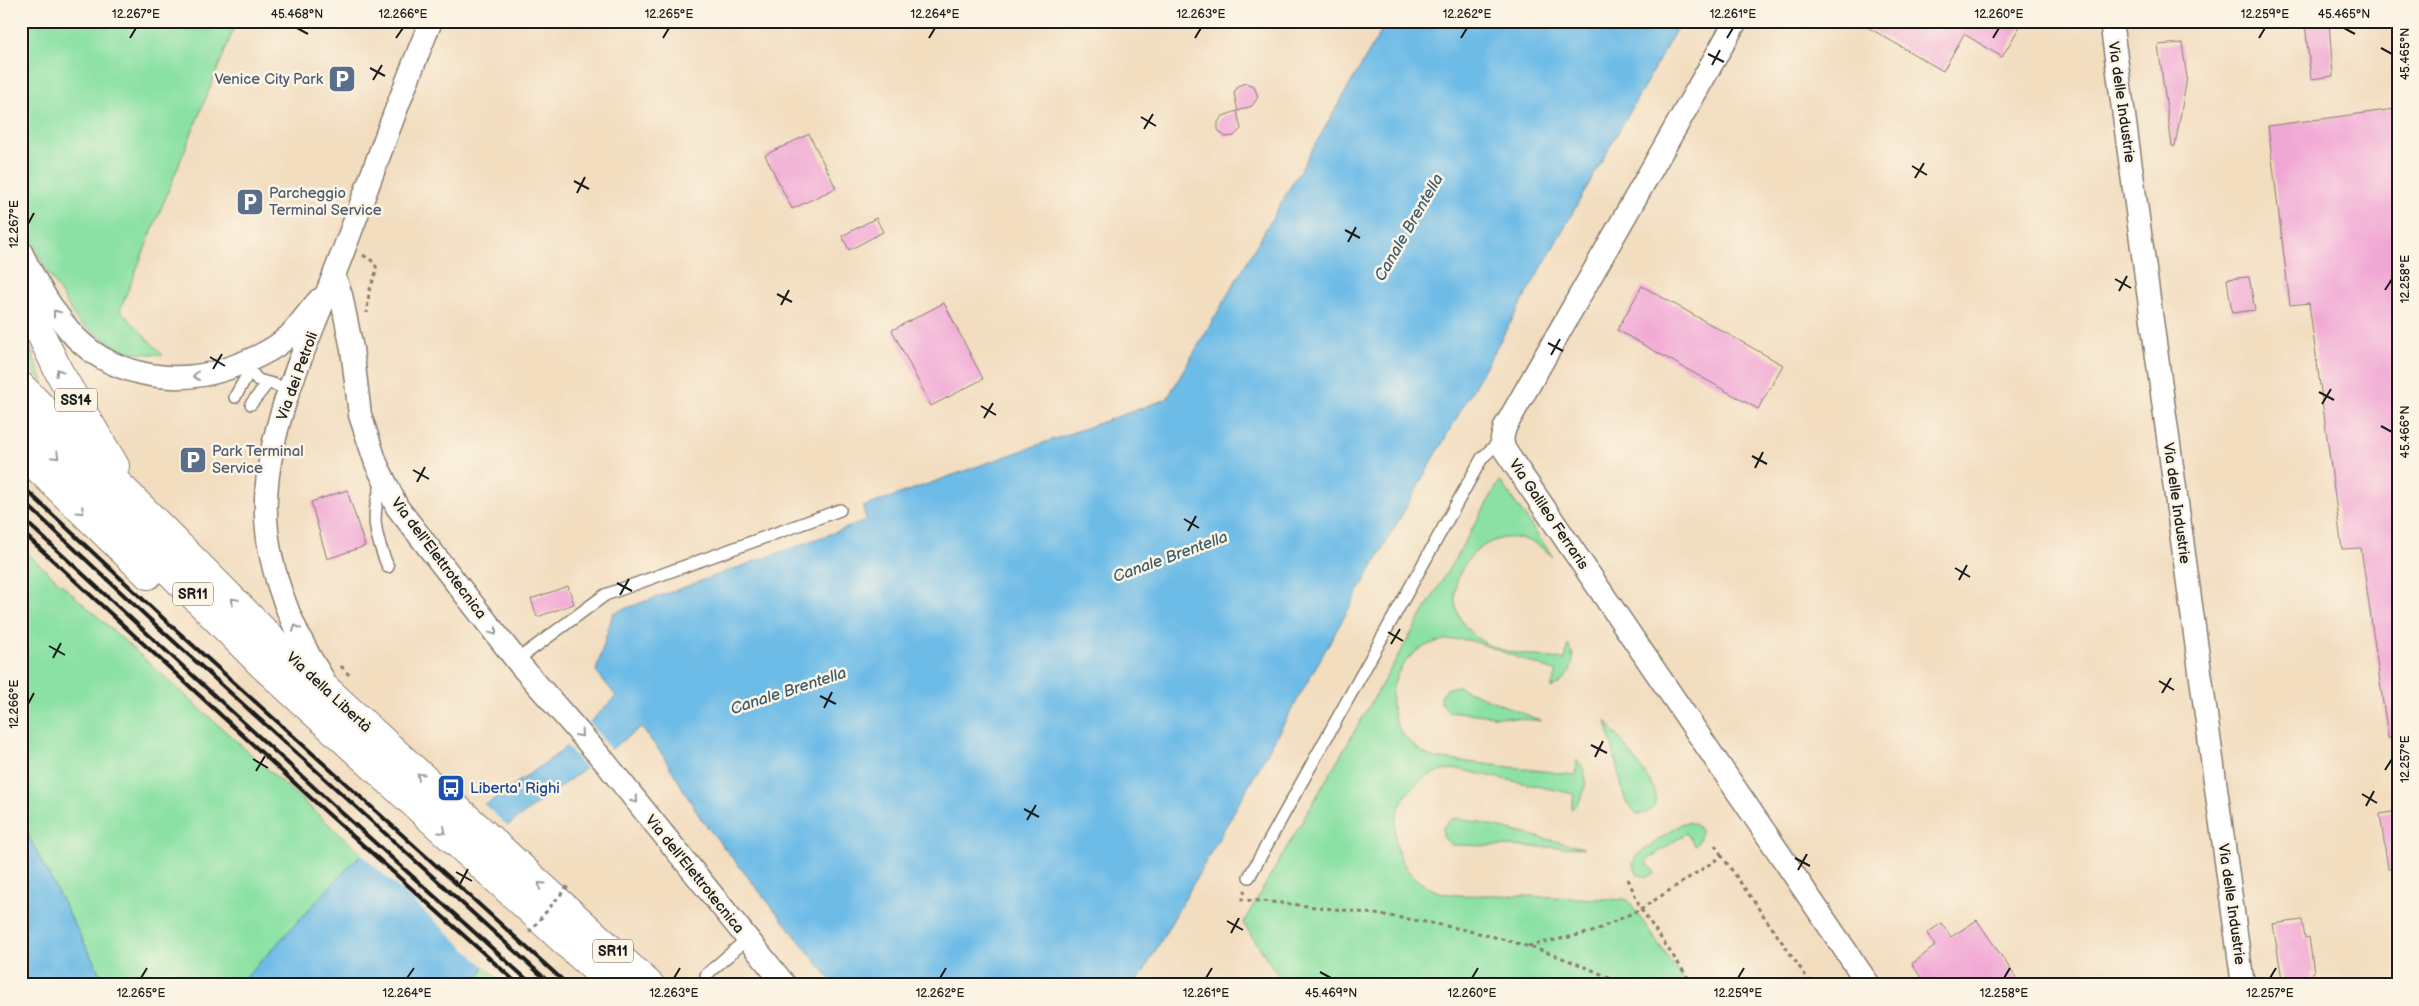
<svg xmlns="http://www.w3.org/2000/svg" width="2419" height="1006" font-family="'Balsamiq Sans',sans-serif">
<style>
.green{fill:#8be1a4;stroke:#547e60}
.water{fill:#6dbbe7;stroke:#446c82}
.pier{fill:#f2ddbf}
.building{fill:#f1a7d5}
.lines{fill:none;stroke-linecap:round;stroke-linejoin:round}
.service-casing{stroke:#877c6e;stroke-width:14}
.minor-casing{stroke:#877c6e;stroke-width:25}
.trunk-casing{stroke:#877c6e;stroke-width:30}
.path{stroke:#877c6e;stroke-width:3;stroke-dasharray:4 4;stroke-linecap:butt}
.service{stroke:#fff;stroke-width:11}
.minor{stroke:#fff;stroke-width:22}
.trunk{stroke:#fff;stroke-width:28}
.rail{stroke:#1c1c1c;stroke-width:4}
.path-bridge{stroke:#877c6e;stroke-width:3;stroke-dasharray:4 4;stroke-linecap:butt}
.oneway{stroke:#999}
.ticks{fill:none;stroke:#1c1c1c;stroke-width:2}
.labels{text-anchor:middle;stroke-width:5;stroke-linejoin:round;paint-order:stroke}
.shield{fill:#fcf5e5;stroke:#5f5d58;stroke-width:1}
.shield-label{font-size:14px;font-weight:bold;fill:#1c1c1c}
.service-label{font-size:15px;fill:#4e5e75;stroke:#fcf5e5;text-anchor:start}
.street-label{font-size:15px;fill:#1c1c1c;stroke:#fcf5e5}
.transit-label{font-size:15px;fill:#164399;stroke:#fcf5e5;text-anchor:start}
.water-label{font-size:16px;font-style:italic;fill:#3c5c6d;stroke:#fcf5e5}
.neatline{fill:none;stroke:#1c1c1c;stroke-width:2}
.ticks-label{font-size:12px;text-anchor:middle;fill:#1c1c1c}
</style>
<rect width="100%" height="100%" fill="#fcf5e5"/>
<filter id="ink" filterUnits="userSpaceOnUse"><feTurbulence type="fractalNoise" baseFrequency=".02" numOctaves="2"/><feDisplacementMap in="SourceGraphic" scale="10" xChannelSelector="R" yChannelSelector="G"/><feConvolveMatrix kernelMatrix="1 2 1 2 8 2 1 2 1" color-interpolation-filters="sRGB"/></filter>
<filter id="wash" filterUnits="userSpaceOnUse"><feTurbulence type="fractalNoise" baseFrequency=".0096" numOctaves="4" result="noise"/><feDisplacementMap in="SourceGraphic" scale="20" xChannelSelector="R" yChannelSelector="G"/><feGaussianBlur stdDeviation="1.12" result="paint"/><feColorMatrix in="noise" values="0 0 0 0 0 0 0 0 0 0 0 0 0 0 0 0 0 1.4 0 .05"/><feComposite in="paint" operator="in"/></filter>
<g filter="url(#wash)">
<rect width="100%" height="100%" fill="#f2ddbf"/>
<!-- green -->
<path class="green" d="M21,21H237L120,310L163,355L125,352L78,322L43,264L21,221Z
M21,324L43,382L21,360Z
M1500,481L1553,557C1491,495 1412,598 1483,642C1502,654 1542,656 1565,660L1568,644C1580,660 1568,682 1551,688L1557,672L1473,641C1391,625 1359,726 1434,758L1576,775L1577,760C1591,772 1587,800 1571,809L1574,794L1457,769C1384,771 1372,869 1439,892C1456,897 1478,895 1496,895C1540,897 1584,898 1628,900L1687,985H1285L1243,923Z
M21,548L362,854L239,985H106L21,822Z
M1453,687H1458L1542,721L1447,711L1441,703V697L1448,688Z
M1606,721C1617,736 1650,777 1655,792C1659,806 1650,815 1637,814L1625,800Z
M1459,818L1584,848L1452,845L1443,837V827L1452,819Z
M1688,822C1701,825 1705,836 1695,845L1686,833L1646,861L1655,873L1647,877L1638,875L1633,864L1636,856L1681,824Z
M484,966L505,985H476Z"/>
<!-- water -->
<path class="water" d="M1387,21H1681L1136,985H835L701,819L664,757L641,727L499,832L484,966L476,985H239L350,865L408,812L487,804L559,753L616,696L596,671L613,613L866,521L863,507L1167,399Z
M21,822L106,985H21Z"/>
<!-- pier -->
<path class="pier" d="M588,720L612,752L587,770L565,744Z
M481,802L509,827L501,834L508,900L506,919L486,968L360,853L407,810Z"/>
<g id="blocks">
<!-- building -->
<path class="building" d="M1857,21H2023L2002,57L1964,34L1943,71Z
M2329,22L2333,76L2311,79L2305,24Z
M2182,43L2187,78L2175,146H2172L2158,45Z
M1245,83L1254,86L1258,97L1252,106L1238,111L1234,93L1238,86Z
M2395,109L2398,127V737L2388,738L2361,548L2342,549L2309,303L2290,305L2268,126Z
M1237,111L1241,129L1234,136L1225,137L1218,130V122L1223,116Z
M809,134L836,188L792,209L765,155Z
M876,218L883,232L849,250L842,236Z
M2249,277L2255,310L2232,313L2227,279Z
M1642,286L1783,365L1758,409L1617,330Z
M944,303L983,379L931,406L892,330Z
M347,490L365,546L327,559L311,502Z
M568,586L574,604L537,617L531,599Z
M2398,811V869H2388L2380,814Z
M1977,920L2021,985H1926L1912,964L1935,946L1927,933L1942,923L1951,937Z
M2302,920L2305,938L2309,937L2314,972L2311,973L2313,985H2283L2273,924Z"/>
</g>
</g>
<g filter="url(#ink)">
<use href="#blocks" fill-opacity="0" stroke="#877c6e" stroke-width="1"/>
<g class="lines">
<!-- service casing -->
<g class="service-casing">
<path id="service" d="M243,363L258,380L290,389
M235,397L250,370
M251,404L267,384
M383,480C370,514 374,534 388,567
M517,660L605,595L840,510
M1249,877L1482,458L1502,439
M706,975L747,939"/>
</g>
<!-- minor casing -->
<g class="minor-casing">
<path id="minor" d="M1736,21L1505,427L1502,439L1504,449L1869,985
M2111,21L2243,985
M21,252C34,279 49,306 69,330C106,375 173,387 226,369C249,361 272,352 290,335C300,324 309,311 319,300
M334,276L341,295L352,349L360,415L376,463L397,507L521,666L605,762L785,985
M323,679C290,627 263,560 266,498C269,423 307,344 334,275C367,191 396,105 431,21"/>
</g>
<!-- trunk casing -->
<g class="trunk-casing">
<path id="trunk" d="M21,293L59,372L115,466
M21,386L275,642L650,985
M21,422L262,665L612,985
M21,452L148,575"/>
</g>
<!-- path -->
<path class="path" d="M363,255L374,262L377,269L369,292L367,313
M341,666L350,676
M1715,845L1722,856
M1628,879L1641,909L1722,856L1812,985
M1245,890L1242,900C1270,901 1297,905 1325,908C1427,919 1532,938 1624,985
M1528,946L1592,932L1641,909L1693,985"/>
<!-- service -->
<use href="#service" class="service"/>
<!-- minor -->
<use href="#minor" class="minor"/>
<!-- trunk -->
<use href="#trunk" class="trunk"/>
<!-- rail -->
<path class="rail" d="M21,485L165,620L568,985
M21,499L158,627L552,985
M21,517L332,804L533,985
M21,531L325,811L519,985"/>
<!-- path-bridge -->
<path class="path-bridge" d="M529,932L568,886"/>
</g>
<!-- one-way arrows -->
<defs><path id="oneway-chevron" d="M-2-3.5L2.5 0L-2 3.5" fill="none" stroke-width="1.6" stroke-linecap="round" stroke-linejoin="round" transform="scale(1.25)"/></defs>
<g class="oneway">
<use href="#oneway-chevron" transform="translate(56 313) rotate(-127)"/>
<use href="#oneway-chevron" transform="translate(59 372) rotate(-119)"/>
<use href="#oneway-chevron" transform="translate(196 376) rotate(173)"/>
<use href="#oneway-chevron" transform="translate(56 456) rotate(45)"/>
<use href="#oneway-chevron" transform="translate(81 511) rotate(44)"/>
<use href="#oneway-chevron" transform="translate(234 601) rotate(-135)"/>
<use href="#oneway-chevron" transform="translate(296 628) rotate(-113)"/>
<use href="#oneway-chevron" transform="translate(494 632) rotate(53)"/>
<use href="#oneway-chevron" transform="translate(580 734) rotate(48)"/>
<use href="#oneway-chevron" transform="translate(420 776) rotate(-138)"/>
<use href="#oneway-chevron" transform="translate(635 800) rotate(51)"/>
<use href="#oneway-chevron" transform="translate(443 831) rotate(42)"/>
<use href="#oneway-chevron" transform="translate(541 885) rotate(-138)"/>
</g>
</g>
<!-- ticks -->
<path class="ticks" d="M297,28L308,34M2344,28L2355,34M130,38L136,28M396,38L403,28M663,38L669,28M929,38L935,28M1195,38L1201,28M1461,38L1467,28M1727,38L1733,28M1993,38L1999,28M2259,38L2265,28M2381,48L2392,54M1708,54L1724,62M1712,65L1720,50M370,68L385,76M373,80L382,65M1141,117L1156,126M1144,129L1153,114M1912,166L1927,175M1915,178L1924,163M574,181L589,189M577,193L585,177M28,224L34,213M1345,230L1360,238M1348,242L1356,227M2115,279L2131,288M2385,290L2392,279M2119,291L2127,276M777,294L792,302M781,305L789,290M1548,343L1563,351M1551,355L1560,339M210,357L225,366M213,369L222,354M2319,392L2334,400M2322,404L2331,389M981,406L996,415M984,418L993,403M2381,426L2392,432M1752,456L1767,464M1755,468L1763,452M413,470L429,479M417,482L425,467M1184,519L1199,528M1188,531L1196,516M1955,568L1970,577M1959,580L1967,565M617,583L632,591M620,595L629,579M1388,632L1403,641M1391,644L1400,629M49,646L65,655M53,658L61,643M2159,681L2174,690M2162,693L2171,678M820,696L836,704M28,704L34,693M824,708L832,692M1591,745L1607,753M1595,757L1603,741M253,759L268,768M2385,770L2392,759M256,771L265,756M2362,794L2377,803M2366,806L2374,791M1024,809L1039,817M1027,820L1036,805M1795,858L1810,866M1798,870L1807,854M456,872L472,881M460,884L468,869M1227,921L1243,930M1231,933L1239,918M1320,972L1331,978M141,978L147,968M407,978L414,968M674,978L680,968M940,978L946,968M1206,978L1212,968M1472,978L1478,968M1738,978L1744,968M2004,978L2010,968M2270,978L2276,968"/>
<!-- icons -->
<defs>
<g id="parking-square" transform="scale(1.4375)"><rect x="-9" y="-9" width="18" height="18" rx="4" fill="#5c6f8a" stroke="#fcf5e5"/><path d="M-3.5-5.5H1a3.5 3.5 0 0 1 0 7H-1V5.5H-3.5ZM-1-3.4V-.6H.8a1.4 1.4 0 0 0 0-2.8Z" fill="#fff"/></g>
<g id="bus-square" transform="scale(1.4375)"><rect x="-9" y="-9" width="18" height="18" rx="4" fill="#1a4fb4" stroke="#fcf5e5"/><path d="M-5-6H5V4H4V6H2V4H-2V6H-4V4H-5ZM-3.5-4V0h7V-4ZM-3.5 1.2v1.5H-2V1.2ZM2 1.2v1.5H3.5V1.2Z" fill="#fff"/></g>
</defs>
<g fill-rule="evenodd">
<use href="#parking-square" x="342" y="79"/>
<use href="#parking-square" x="250" y="202"/>
<use href="#parking-square" x="193" y="460"/>
<use href="#bus-square" x="451" y="788"/>
</g>
<g class="labels">
<!-- shield labels -->
<g class="shield">
<rect x="55" y="388.5" width="42" height="23" rx="4"/>
<rect x="173" y="582.5" width="40" height="23" rx="4"/>
<rect x="593" y="939.5" width="40" height="23" rx="4"/>
</g>
<g class="shield-label">
<text x="76" y="405">SS14</text>
<text x="193" y="599">SR11</text>
<text x="613" y="956">SR11</text>
</g>
<!-- service labels -->
<g class="service-label">
<text x="323" y="84" text-anchor="end">Venice City Park</text>
<text x="269" y="198">Parcheggio<tspan x="269" dy="17">Terminal Service</tspan></text>
<text x="212" y="456">Park Terminal<tspan x="212" dy="17">Service</tspan></text>
</g>
<!-- street labels -->
<g class="street-label">
<text transform="translate(2122 102) rotate(82)" y="5">Via delle Industrie</text>
<text transform="translate(297 376) rotate(-70)" y="5">Via dei Petroli</text>
<text transform="translate(2177 503) rotate(82)" y="5">Via delle Industrie</text>
<text transform="translate(1549 514) rotate(56)" y="5">Via Galileo Ferraris</text>
<text transform="translate(439 558) rotate(53)" y="5">Via dell'Elettrotecnica</text>
<text transform="translate(329 692) rotate(43)" y="5">Via della Libertà</text>
<text transform="translate(695 874) rotate(51)" y="5">Via dell'Elettrotecnica</text>
<text transform="translate(2232 904) rotate(82)" y="5">Via delle Industrie</text>
</g>
<!-- transit labels -->
<g class="transit-label">
<text x="470" y="793">Liberta' Righi</text>
</g>
<!-- water labels -->
<g class="water-label">
<text transform="translate(1408 227) rotate(-60)" y="6">Canale Brentella</text>
<text transform="translate(1170 556) rotate(-20)" y="6">Canale Brentella</text>
<text transform="translate(788 690) rotate(-18)" y="6">Canale Brentella</text>
</g>
</g>
<!-- margin -->
<rect width="2419" height="1006" fill="none" stroke="#fcf5e5" stroke-width="55"/>
<rect x="28" y="28" width="2364" height="950" class="neatline"/>
<g class="ticks-label">
<text x="136" y="18">12.267°E</text>
<text x="297" y="18">45.468°N</text>
<text x="403" y="18">12.266°E</text>
<text x="669" y="18">12.265°E</text>
<text x="935" y="18">12.264°E</text>
<text x="1201" y="18">12.263°E</text>
<text x="1467" y="18">12.262°E</text>
<text x="1733" y="18">12.261°E</text>
<text x="1999" y="18">12.260°E</text>
<text x="2265" y="18">12.259°E</text>
<text x="2344" y="18">45.465°N</text>
<text transform="translate(2405 54) rotate(-90)" y="4">45.465°N</text>
<text transform="translate(14 224) rotate(-90)" y="4">12.267°E</text>
<text transform="translate(2405 279) rotate(-90)" y="4">12.258°E</text>
<text transform="translate(2405 432) rotate(-90)" y="4">45.466°N</text>
<text transform="translate(14 704) rotate(-90)" y="4">12.266°E</text>
<text transform="translate(2405 759) rotate(-90)" y="4">12.257°E</text>
<text x="141" y="997">12.265°E</text>
<text x="407" y="997">12.264°E</text>
<text x="674" y="997">12.263°E</text>
<text x="940" y="997">12.262°E</text>
<text x="1206" y="997">12.261°E</text>
<text x="1331" y="997">45.469°N</text>
<text x="1472" y="997">12.260°E</text>
<text x="1738" y="997">12.259°E</text>
<text x="2004" y="997">12.258°E</text>
<text x="2270" y="997">12.257°E</text>
</g>
</svg>
